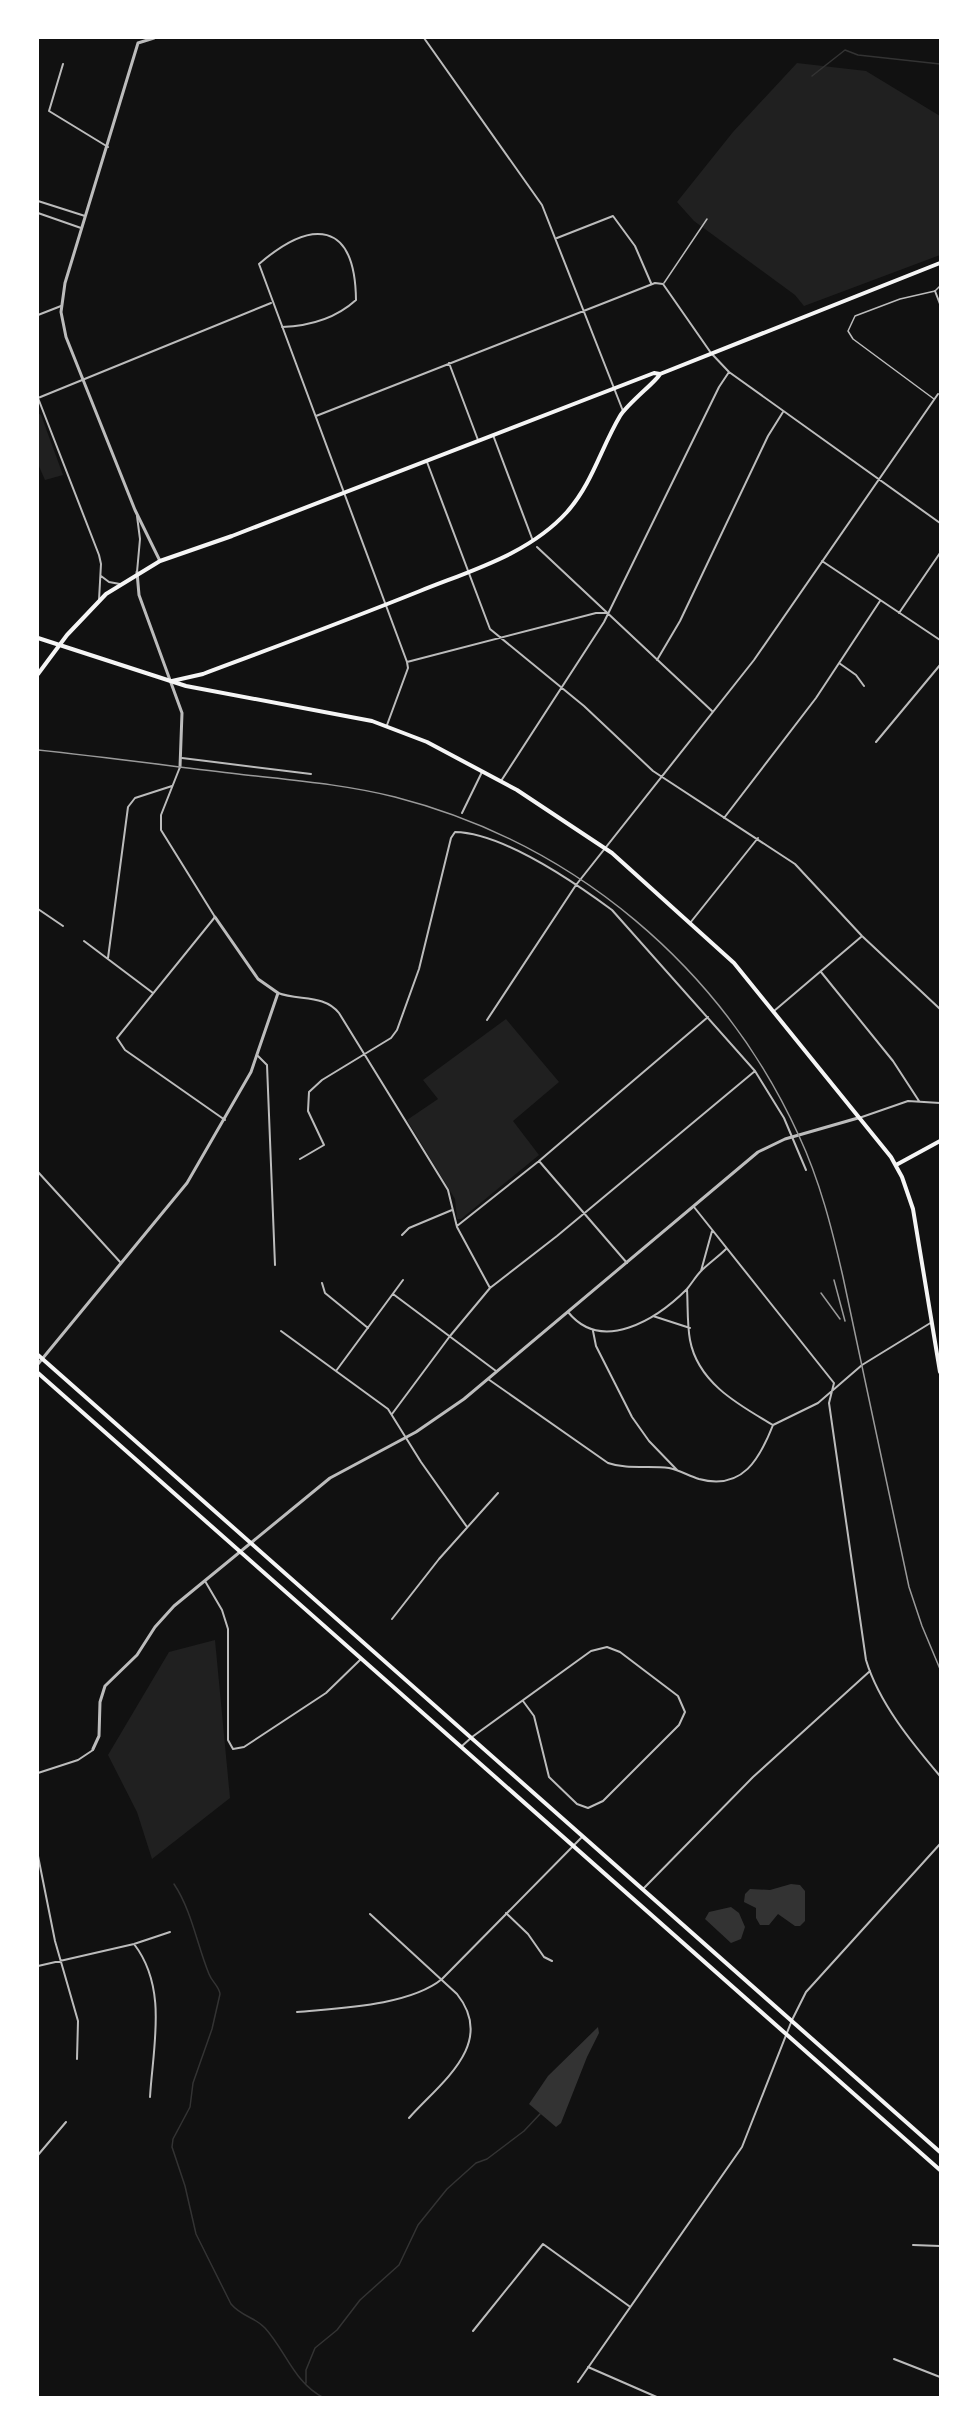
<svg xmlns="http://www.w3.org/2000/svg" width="978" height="2435" font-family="Montserrat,sans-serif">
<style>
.green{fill:#202020}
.water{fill:#333}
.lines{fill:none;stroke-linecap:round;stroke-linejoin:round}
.stream{stroke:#333;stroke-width:1.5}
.service{stroke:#bcbcbc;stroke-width:1.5}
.minor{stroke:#bcbcbc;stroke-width:2}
.tertiary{stroke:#bcbcbc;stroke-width:3}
.secondary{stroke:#f5f5f5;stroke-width:4}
.primary{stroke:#f5f5f5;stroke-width:4}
.rail{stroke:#9a9a9a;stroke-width:1.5}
</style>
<rect width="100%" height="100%" fill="#111"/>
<!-- green -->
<path class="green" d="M797,63L866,71L940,116V255L804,306L795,295L694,221L677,202L733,132Z
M38,413L41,415L63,475L45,480L38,464Z
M506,1019L559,1082L513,1121L539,1155L461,1219H457L455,1199L407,1120L438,1099L423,1080Z
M215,1640L230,1798L152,1859L137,1812L108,1755L169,1652Z"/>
<!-- water -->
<path class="water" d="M791,1884L800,1885L805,1891V1921L800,1926H795L778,1914L769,1925H760L756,1918V1908L744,1902L745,1894L750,1889L770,1890Z
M731,1907L739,1913L745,1927L741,1939L731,1943L705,1919L709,1912Z
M598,2027L599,2033L587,2057L561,2123L556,2127L529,2104L548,2076Z"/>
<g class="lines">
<!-- stream -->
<path class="stream" d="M812,76L845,50L858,55L940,64
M174,1884C192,1911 197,1945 209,1974C212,1982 219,1986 220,1994L212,2029L193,2083L190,2107L173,2139L172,2147L185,2186L196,2234L231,2304C242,2317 255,2317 265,2328C286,2351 294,2383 324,2398
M306,2383V2370L315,2348L337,2330L360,2300L399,2265L418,2225L447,2189L476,2163L487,2159L524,2131L540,2114"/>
<!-- service -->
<path class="service" d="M664,283L707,219
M934,399L853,339L848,331L855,316L900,299L935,291L940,286"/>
<!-- minor -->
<path class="minor" d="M424,38L542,205L623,411
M63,64L49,111L108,147
M38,201L85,216
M38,213L81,228
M557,238L613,216L635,246L651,283
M935,291L940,304
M38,315L61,306
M282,327C310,326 335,319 356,300C355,221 312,218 259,264L407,662L408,668L387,725
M449,363L478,440
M316,416L655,283L663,284L711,353L729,372L940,523
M493,435L533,541
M427,462L490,629L584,706L653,771L795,864L862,936L940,1009
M137,516L140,539L137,572
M537,547L712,711
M822,561L940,640
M101,576L109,582L120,584
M99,600L101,564L99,555L38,398L271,303
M899,613L940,553
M657,660L680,621L768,436L783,412
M407,662L596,613H608
M839,663L856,675L864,686
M876,742L940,665
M182,758L311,774
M180,767L161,815V830L215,917L117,1038L125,1050L225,1120
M501,781L604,622L719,387L729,372
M462,813L482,772
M724,818L816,698L880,601
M38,909L63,926
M690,923L758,838
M84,941L153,993
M108,958L128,807L135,798L172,786
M821,972L893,1061L919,1101
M278,993C299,1001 324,994 339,1013L448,1190L457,1227L490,1288
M774,1011L861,937
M487,1020L576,885L754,660L938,394
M258,1056L267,1065L275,1265
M859,1118L908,1101L940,1103
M300,1159L324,1145L308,1111L309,1092L322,1080L391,1038L397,1030L419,969L451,838L455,832C502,833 574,882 612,910L755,1071L784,1118L806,1170
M539,1161L627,1263
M38,1172L121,1263
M694,1207L834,1383L829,1403L866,1660C879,1703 912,1743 940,1776
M457,1226L539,1161L708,1017
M402,1235L409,1228L452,1210
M701,1271L712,1231
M322,1283L325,1293L368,1328
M687,1289C688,1306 687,1324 690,1340C698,1383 739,1405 773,1425
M393,1294L496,1371
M568,1312C602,1354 657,1319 687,1289C692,1283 696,1276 701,1271C709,1263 718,1257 726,1249
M653,1316L690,1328
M281,1331L388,1409L421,1462L467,1527
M593,1331L596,1346L632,1417L649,1441L677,1470
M336,1371L403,1280
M488,1379L608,1463C628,1470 648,1465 669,1468C679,1470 689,1476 699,1479C743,1491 760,1458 773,1425L818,1403L862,1365L932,1322
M392,1414L450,1336L490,1288L557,1236L755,1071
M205,1581L222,1610L228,1629V1740L233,1749L244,1747L326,1693L361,1659
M392,1619L439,1559L498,1493
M462,1746L472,1737L591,1651L607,1647L620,1652L678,1696L685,1712L679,1725L603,1801L588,1808L577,1804L549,1777L534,1716L523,1701
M38,1773L78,1760L93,1750
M38,1856L55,1941L78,2021L77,2059
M644,1888L753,1777L870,1671
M506,1913L528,1934L544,1957L552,1961
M370,1914L457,1994C497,2044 440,2083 409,2118
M134,1944C168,1988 153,2046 150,2097
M38,1966L134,1944L170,1932
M297,2012C338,2008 409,2006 442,1979L583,1836
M38,2155L66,2122
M913,2245L940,2246
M473,2331L543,2244L629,2306
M894,2359L940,2377
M588,2367L659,2398
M578,2382L742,2147L792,2020L806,1992L940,1844"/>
<!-- tertiary -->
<path class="tertiary" d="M154,38L138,43L65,283L61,312L66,337L135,510L160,561
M137,572L139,595L182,713L180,767
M38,1364L187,1183L251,1072L278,993L258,979L215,917
M93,1749L99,1736L100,1702L105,1686L137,1655L155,1627L174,1606L330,1478L416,1432L464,1399L758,1152L785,1139L858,1118"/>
<!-- secondary -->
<path class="secondary" d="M38,638L186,686L372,721L427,742L517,790L612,853L734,963L891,1157L902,1177L913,1209L940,1372
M38,674L67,635L106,594L160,561L232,536L654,373L660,374L940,263
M172,681L203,674C275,647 348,620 420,591C472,570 529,554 567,512C592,484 601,448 620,416C628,403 658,380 660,374
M896,1165L940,1141"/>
<!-- primary -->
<path class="primary" d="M38,1355L940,2152
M38,1373L940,2170"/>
<!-- rail -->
<path class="rail" d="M38,750C104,757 171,766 238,774C290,780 343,784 395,797C574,843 722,967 799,1136C820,1181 832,1229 843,1277L909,1587L922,1626L940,1669
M834,1280L845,1321
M821,1293L840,1319"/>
</g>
<!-- border -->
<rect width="978" height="2435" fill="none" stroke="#ffffff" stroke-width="78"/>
</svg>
